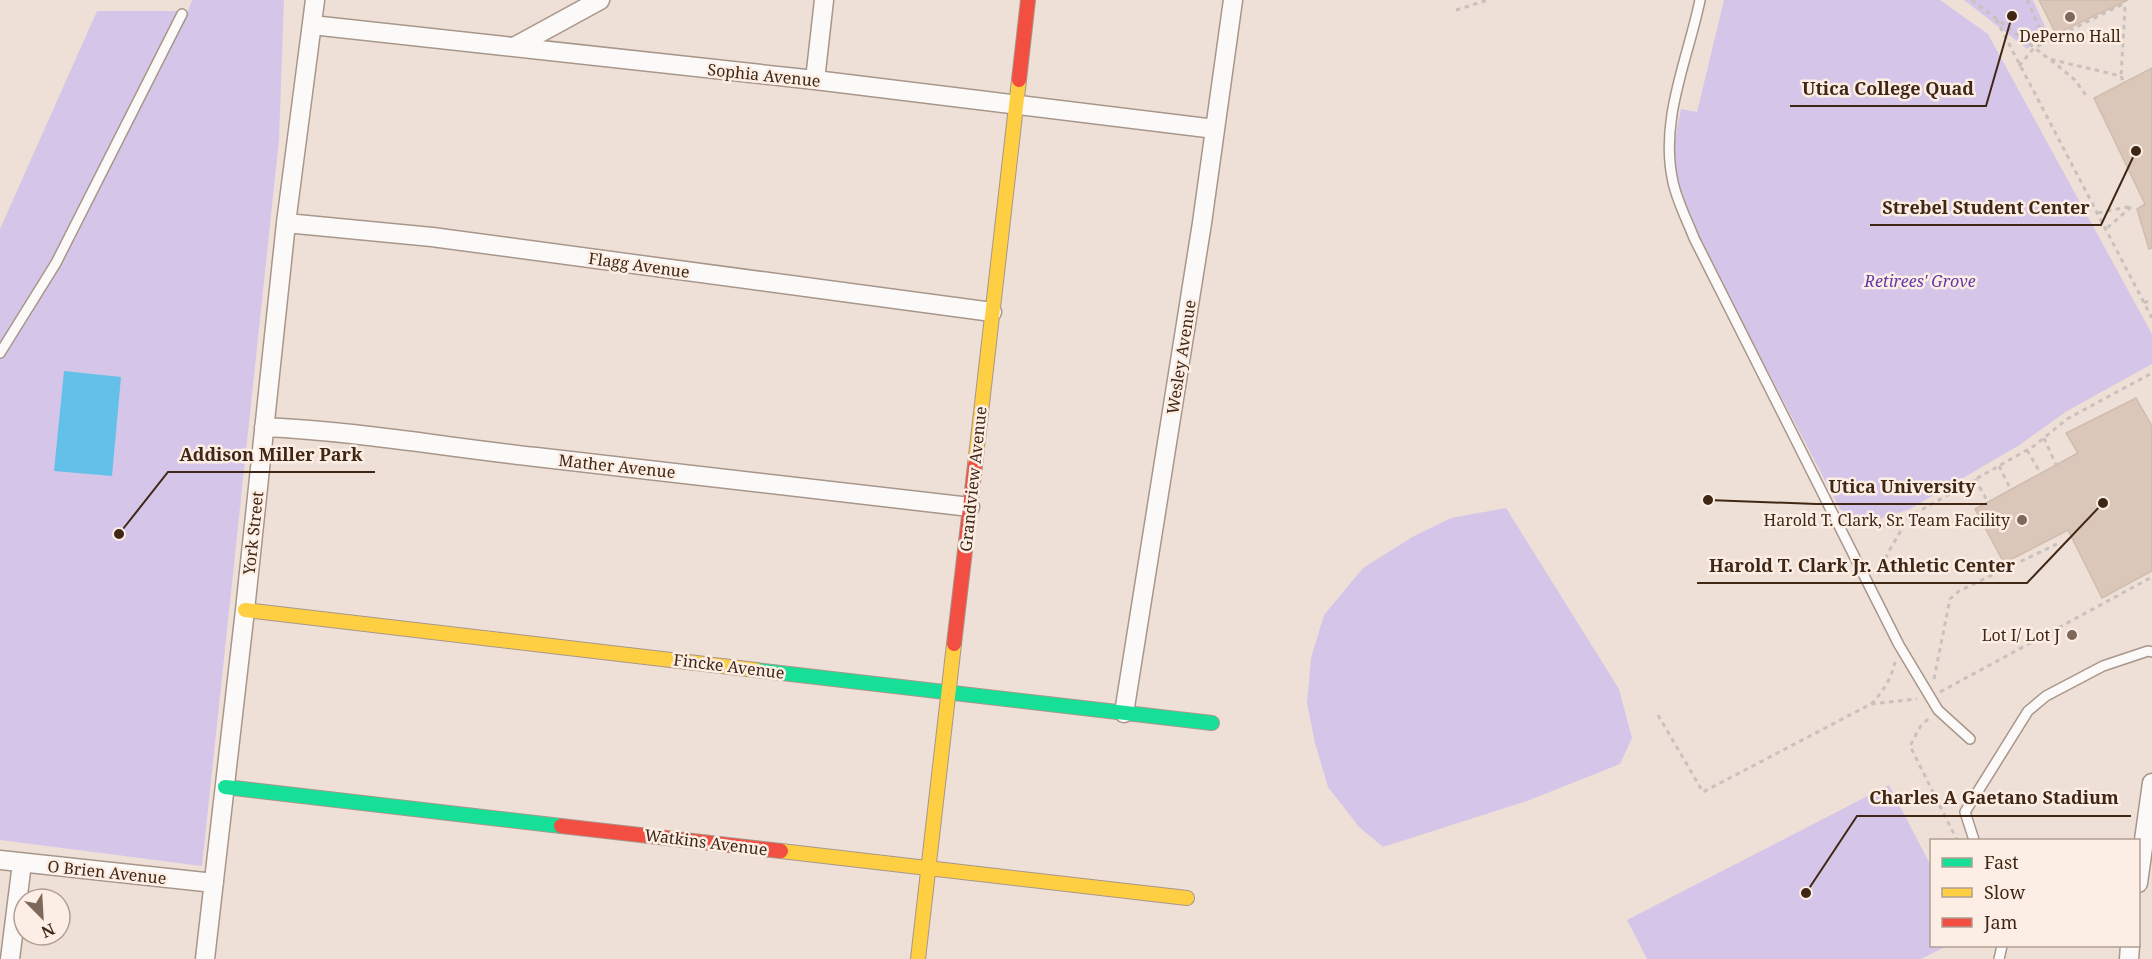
<svg xmlns="http://www.w3.org/2000/svg" width="2152" height="959" font-family="'Noto Serif',serif">
<style>
.green{fill:#d5c6e9}
.water{fill:#63c0e9}
.building{fill:#dbc7ba;stroke:#cfbcaf;stroke-width:1.5}
.lines{fill:none;stroke-linecap:round;stroke-linejoin:round}
.lane-casing{stroke:#a8968a;stroke-width:12}
.street-casing{stroke:#a8968a;stroke-width:21}
.fast-casing{stroke:#a8968a;stroke-width:16}
.slow-casing{stroke:#a8968a;stroke-width:16}
.jam-casing{stroke:#a8968a;stroke-width:16}
.path{stroke:#c9c1bc;stroke-width:3;stroke-dasharray:4.5 4.5;stroke-linecap:butt}
.lane{stroke:#fcfaf9;stroke-width:9}
.street{stroke:#fcfaf9;stroke-width:18}
.fast{stroke:#16e098;stroke-width:14}
.slow{stroke:#ffcf43;stroke-width:14}
.jam{stroke:#f24e42;stroke-width:14}
.poi-dot{fill:#7d6859;stroke:#fceee5;stroke-width:2}
.labels{text-anchor:middle;stroke-width:5;stroke-linejoin:round;paint-order:stroke}
.poi-label{font-size:16px;fill:#402715;stroke:#fceee5;text-anchor:end}
.street-label{font-size:16px;fill:#402715;stroke:#fceee5}
.park-label{font-size:16px;font-style:italic;fill:#6039aa;stroke:#fceee5}
.leader{fill:none;stroke:#402715;stroke-width:2}
.callout-dot{fill:#402715;stroke:#fceee5;stroke-width:2}
.callout-label{font-size:18px;text-anchor:middle;font-weight:bold;fill:#402715;stroke:#fceee5;stroke-width:5;stroke-linejoin:round;paint-order:stroke}
</style>
<rect width="100%" height="100%" fill="#eee0d6"/>
<!-- green -->
<path class="green" d="M192,0H284L279,140L202,866L0,840V229L97,11H188Z
M1724,0H1940L1988,34L2152,334V364L2067,411L2018,446L1910,509L1879,519L1852,516L1840,509L1710,261C1694,227 1675,192 1674,155C1674,139 1678,124 1681,109L1697,112Z
M1964,0H2033L2048,33L2027,49Z
M1506,508L1619,689L1632,738L1620,764L1527,801L1383,847L1359,827L1328,787L1315,743L1307,703L1311,658L1324,615L1363,568L1414,536L1451,518Z
M1889,785L1931,866L1932,946H1947L1921,959H1647L1627,920Z"/>
<!-- water -->
<path class="water" d="M64,371L121,377L112,476L54,471Z"/>
<!-- building -->
<path class="building" d="M2039,0H2128L2056,34Z
M2152,68V248L2149,249L2137,209L2145,204L2094,98Z
M2136,398L2152,426V571L2102,598L2068,530L2004,563L1975,509L2078,453L2066,433Z"/>
<g class="lines">
<!-- lane casing -->
<g class="lane-casing">
<path id="lane" d="M1700,0C1688,59 1659,120 1673,182C1677,201 1687,220 1694,238L1899,645L1938,710L1970,739
M0,353L56,263L182,14
M1974,840L1965,812L2028,711L2046,696L2103,666L2148,651L2152,652
M1999,959L2002,946"/>
</g>
<!-- street casing -->
<g class="street-casing">
<path id="street" d="M312,25L815,80L1215,129
M514,47L600,0
M815,80L824,0
M286,223L432,237L992,312
M264,427C355,431 445,447 536,457C680,473 825,489 970,507
M1124,713L1202,223L1233,0
M0,860L214,883
M2138,883L2152,783
M10,959L22,863
M205,959L245,610L286,223L315,0
M2129,959L2130,946"/>
</g>
<!-- fast casing -->
<g class="fast-casing">
<path id="fast" d="M756,670L1212,723
M225,787L561,826"/>
</g>
<!-- slow casing -->
<g class="slow-casing">
<path id="slow" d="M975,465L1019,80
M245,610L756,670
M781,851L1187,898
M918,959L954,644"/>
</g>
<!-- jam casing -->
<g class="jam-casing">
<path id="jam" d="M1019,80L1028,0
M954,644L975,465
M561,826L781,851"/>
</g>
<!-- path -->
<path class="path" d="M1972,0L2049,59L2121,76L2124,83
M2027,0L2046,42
M1456,10L1488,0
M1996,19L2152,318
M2051,60L2075,80L2088,98
M2019,66L2034,48L2123,4L2125,9L2121,76
M2098,213L2132,206L2106,229
M2144,303L2152,299
M2044,438L2056,465
M2027,450L2041,474
M1999,466L2011,490
M1975,479L1988,502
M1853,523L1884,526L1907,518
M1878,575L1889,551L1909,517L2034,446L2067,419L2152,373
M1934,679L1950,599L1959,591L2057,544
M1940,692L2152,577
M1871,704C1883,692 1891,679 1895,662
M1658,715L1703,792L1871,704L1917,699
M1928,719L1920,727L1910,746L1957,840"/>
<!-- lane -->
<use href="#lane" class="lane"/>
<!-- street -->
<use href="#street" class="street"/>
<!-- fast -->
<use href="#fast" class="fast"/>
<!-- slow -->
<use href="#slow" class="slow"/>
<!-- jam -->
<use href="#jam" class="jam"/>
</g>
<!-- markers -->
<g class="poi-dot">
<circle cx="2070" cy="17" r="6"/>
<circle cx="2022" cy="520" r="6"/>
<circle cx="2072" cy="635" r="6"/>
</g>
<g class="labels">
<!-- poi labels -->
<g class="poi-label">
<text x="2070" y="42" text-anchor="middle">DePerno Hall</text>
<text x="2010" y="526">Harold T. Clark, Sr. Team Facility</text>
<text x="2060" y="641">Lot I/ Lot J</text>
</g>
<!-- street labels -->
<g class="street-label">
<text transform="translate(764 75) rotate(6)" y="6">Sophia Avenue</text>
<text transform="translate(639 265) rotate(8)" y="6">Flagg Avenue</text>
<text transform="translate(1181 357) rotate(-81)" y="6">Wesley Avenue</text>
<text transform="translate(617 466) rotate(6)" y="6">Mather Avenue</text>
<text transform="translate(973 479) rotate(-84)" y="6">Grandview Avenue</text>
<text transform="translate(253 533) rotate(-84)" y="6">York Street</text>
<text transform="translate(729 666) rotate(7)" y="6">Fincke Avenue</text>
<text transform="translate(706 842) rotate(7)" y="6">Watkins Avenue</text>
<text transform="translate(107 872) rotate(6)" y="6">O Brien Avenue</text>
</g>
<!-- park labels -->
<g class="park-label">
<text x="1920" y="287">Retirees' Grove</text>
</g>
</g>
<!-- callouts -->
<path class="leader" d="M2012 16L1986 106H1790M2136 151L2101 225H1870M119 534L168 472H375M1708 500L1816 504H1987M2103 503L2027 583H1697M1806 893L1857 816H2131"/>
<g class="callout-dot">
<circle cx="2012" cy="16" r="6"/>
<circle cx="2136" cy="151" r="6"/>
<circle cx="119" cy="534" r="6"/>
<circle cx="1708" cy="500" r="6"/>
<circle cx="2103" cy="503" r="6"/>
<circle cx="1806" cy="893" r="6"/>
</g>
<g class="callout-label">
<text x="1888" y="95">Utica College Quad</text>
<text x="1986" y="214">Strebel Student Center</text>
<text x="271" y="461">Addison Miller Park</text>
<text x="1902" y="493">Utica University</text>
<text x="1862" y="572">Harold T. Clark Jr. Athletic Center</text>
<text x="1994" y="804">Charles A Gaetano Stadium</text>
</g>
<!-- legend -->
<rect x="1930" y="839" width="210" height="108" fill="#fceee5" stroke="#b19e92" stroke-width="1.5"/>
<rect x="1942" y="858" width="30" height="9" fill="#16e098" stroke="#b19e92" stroke-width="1.5"/>
<text x="1984" y="869" font-size="18" fill="#402715">Fast</text>
<rect x="1942" y="888" width="30" height="9" fill="#ffcf43" stroke="#b19e92" stroke-width="1.5"/>
<text x="1984" y="899" font-size="18" fill="#402715">Slow</text>
<rect x="1942" y="918" width="30" height="9" fill="#f24e42" stroke="#b19e92" stroke-width="1.5"/>
<text x="1984" y="929" font-size="18" fill="#402715">Jam</text>
<!-- north arrow -->
<g transform="translate(42 917) rotate(156)"><circle r="28" fill="#fceee5" stroke="#b19e92" stroke-width="1.5"/>
<path d="M0-4.5L10 22L0 15L-10 22Z" fill="#7d6859"/>
<text y="-9" font-size="16" font-weight="bold" text-anchor="middle" fill="#402715">N</text>
</g>
</svg>
